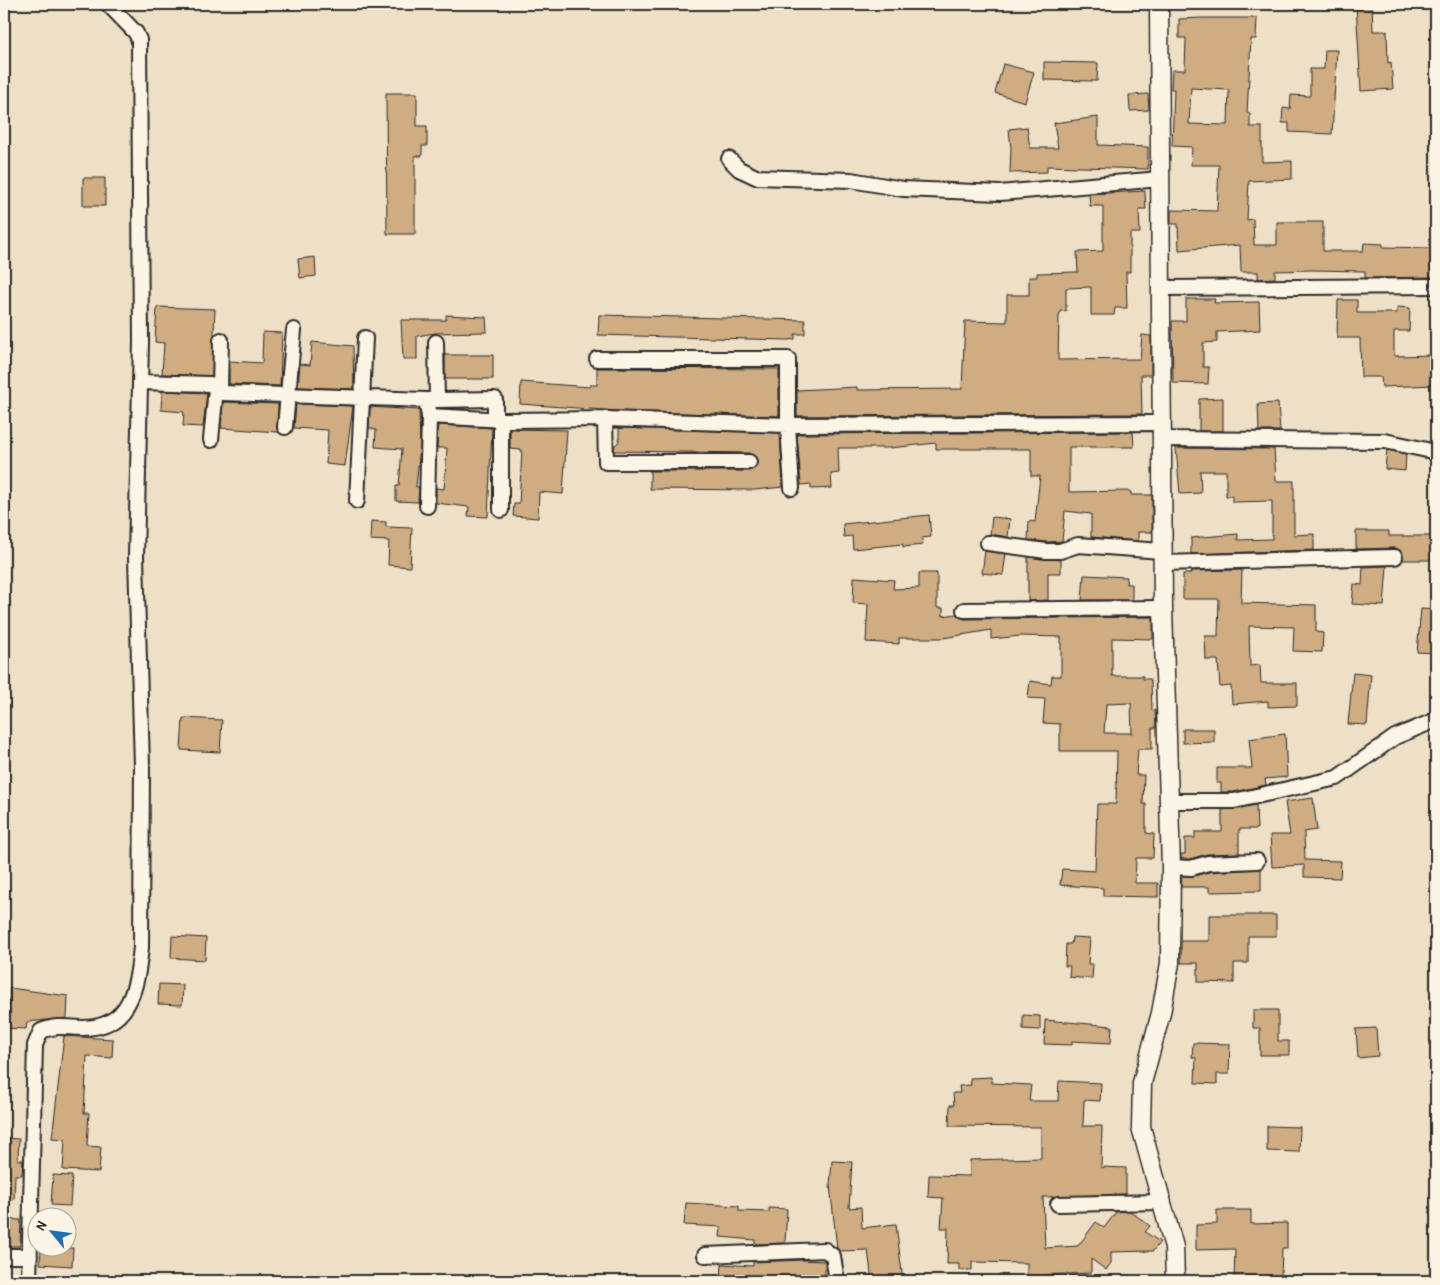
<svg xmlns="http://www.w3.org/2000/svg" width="1440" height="1285" font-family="'Patrick Hand',sans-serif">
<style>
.building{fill:#cfac81;stroke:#2b2b2b;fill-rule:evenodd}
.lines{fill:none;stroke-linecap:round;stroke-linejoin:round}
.minor-casing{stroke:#2b2b2b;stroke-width:18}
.tertiary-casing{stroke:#2b2b2b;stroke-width:21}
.minor{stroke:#fcf5e5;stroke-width:14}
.tertiary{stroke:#fcf5e5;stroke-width:18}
</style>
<rect width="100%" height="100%" fill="#eedfc7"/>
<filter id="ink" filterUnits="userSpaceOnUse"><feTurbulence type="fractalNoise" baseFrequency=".02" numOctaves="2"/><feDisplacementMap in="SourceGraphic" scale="10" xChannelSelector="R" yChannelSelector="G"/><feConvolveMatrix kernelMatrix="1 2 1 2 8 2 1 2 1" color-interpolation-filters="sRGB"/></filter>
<g filter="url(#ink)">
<!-- building -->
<path class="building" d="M1356,4H1372L1373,31H1387L1388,63L1391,62L1393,89L1361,91Z
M1202,18H1257L1256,39H1251L1247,113H1250V127H1262V162L1292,161V179L1249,181L1247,220L1253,219L1254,245H1277V222H1323V251H1363L1364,243L1383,244V247L1431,248V251H1436V277L1365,278V271L1311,270L1275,271V278L1258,279V272H1241L1240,245L1179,250L1178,224H1171V210L1217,211L1219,165H1191L1192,147L1172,146L1174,89H1171L1172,70H1185L1186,38H1179V19ZM1191,88L1229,90L1228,125L1189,124Z
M1325,50H1337L1332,134L1289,132V123H1282L1283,108L1290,109L1291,95L1310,96V69H1324Z
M1044,62L1098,63L1097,81L1044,80Z
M1003,64L1034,72L1025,102L995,93Z
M386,93H417V126H427V146H422V156H415V234H387Z
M1148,94L1149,110L1130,111L1129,95Z
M1098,117V145L1148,147V169L1047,166V172L1010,173L1011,148L1009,129L1027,127L1030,148H1058L1054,123Z
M83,178H105V206H83Z
M1145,191L1146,209H1139L1140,233H1130V272H1126L1127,308H1115L1114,315H1091V287L1066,288V311H1060L1059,317L1058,360L1140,359L1142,335L1151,336V375H1141L1142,414L797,416V390L857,387V390L962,389L965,321L1007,322V295H1029V277H1037V273L1078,272L1077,252L1103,251V206H1090L1089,194Z
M315,257L316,276L300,278L298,259Z
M1186,299H1215L1214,303L1259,302L1260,330L1217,332V342L1203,343V367H1209L1208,384L1173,383L1172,321H1186Z
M1338,300H1357V313H1397V307L1410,308L1409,331H1394V356L1436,355V385L1382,387L1381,377H1361L1360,338H1337Z
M157,307L215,309L212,376L162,374L164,343L155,342Z
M446,315L486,317L487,332L435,333L417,336V359H403L401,320H446Z
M599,315L805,320V334H795V339L788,340L598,335Z
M263,332L282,333L280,386L229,384V361L262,363Z
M312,342L353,346L354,389L298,387L300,364L310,365Z
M445,355H493V379H445Z
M597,368L779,369V416L619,411L520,404L521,382L590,387V385H597Z
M162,391L207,393L203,427L183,426L184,412L161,410Z
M1223,398V431H1199V399Z
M223,402L278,404V432L221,428Z
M1278,403L1280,431H1259L1258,404Z
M296,404L353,406L345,466L326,464L328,430L294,428Z
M370,407L419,410L420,446L416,487H419L418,502L396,501V486H399L402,449L375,447L376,430L369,428Z
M438,425L492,428L488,517L468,516L469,507L436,503V488L444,489L447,448H437Z
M619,428L780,433L783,487L755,490L650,489V471H749L756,467L757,458L749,453L614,451V447L619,441Z
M510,429L567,430L563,494L539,492L538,518L513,516L514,504H519L522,450L510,449Z
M1133,432L1134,447H1069V492L1131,491V495H1152V532H1138V541L1091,537V514L1065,511L1062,541L1047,542L1028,540L1029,521L1035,522L1040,476H1031V449H936V443L890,448H838L839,473L831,474L832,488L811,489V484L801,485L797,434Z
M1176,448L1274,449L1276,481H1294V535L1314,534V550L1191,554V538L1238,534V540L1272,539V501L1232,502V496H1226V471H1200L1201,493L1180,494Z
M1387,450L1406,454L1405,471L1385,469Z
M929,515L931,537L922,538L923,545L903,547V544L853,549L852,536L844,537L843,524Z
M992,517L1010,519L1008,537L990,534Z
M371,521L386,522V527L412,528L410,567L388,565L389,541L370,540Z
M1356,531H1389V536H1436V560H1403L1402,552L1395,548L1356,549Z
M985,551L1006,554L1003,575L982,573Z
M1028,557L1061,560V573H1048V600L1028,601Z
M1387,566L1384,606L1352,604L1354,584L1362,585L1363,567Z
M1242,570L1241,603L1316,605V632L1323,633L1322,652L1293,651L1294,627L1249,626L1250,666L1260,665L1261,683H1297V706L1268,707V701L1232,704L1231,686L1220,687L1218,660H1206L1205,636H1218L1219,599H1183V574H1190L1191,571Z
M919,573H937V608H943V616L956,614L964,619L1153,617V639L1112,638V676H1143V679H1150L1151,682L1152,711L1155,710L1156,728H1152V749H1138L1136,775H1144L1143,804H1146V833L1154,834L1153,858H1136L1135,883H1158V897L1103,896V888L1060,885L1062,869L1095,871L1097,804H1116L1117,751H1060V724L1043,723L1045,699L1028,698L1030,681L1051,684L1052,676H1061V637L1021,636L991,639V630L943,638H899V644L866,642L868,604L853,603L854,577L894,580L893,589L919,588ZM1131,703L1132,733H1104L1106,704Z
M1084,575L1127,577L1126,584H1132V600H1082Z
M1421,609L1436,610V653L1417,652Z
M1353,673L1371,675L1367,725L1348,724Z
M183,718L222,720L220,752L181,750Z
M1183,729H1214V742L1183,743Z
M1285,734L1287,777L1265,779L1266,785L1233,792H1221V783H1217V768H1252L1249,739Z
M1313,798L1317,830L1304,832L1305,860L1341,861L1340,878L1304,877V865L1272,867L1270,835H1290L1285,802Z
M1256,805L1257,829H1239V853L1207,854L1190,859H1181V854H1185V838H1195V832H1222V810Z
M1261,869V891L1209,892V887H1181L1182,876H1193L1209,872Z
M1209,915H1276V936H1248V963H1234V983L1198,982V963H1181V941H1209Z
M172,936L206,938L205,960L171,958Z
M1072,937L1090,938L1088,964H1093L1092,979L1069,977L1070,966H1065L1066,944H1071Z
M159,984L183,985L182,1005L158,1004Z
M10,988L68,996L67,1018L27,1022L26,1029L4,1028V1006H9Z
M1253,1010H1278V1041H1289V1055H1260V1028H1253Z
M1023,1015L1040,1016V1030L1023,1029Z
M1045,1020L1112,1026L1111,1043L1072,1041V1045L1044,1044Z
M1376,1028L1378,1056L1358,1058L1356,1029Z
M64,1036L113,1039L112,1058L87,1056L84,1113H89L87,1146L101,1147L99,1172L63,1170L65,1139L52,1138Z
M1193,1043L1230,1044L1229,1074H1217V1084L1195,1083L1196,1058L1192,1057Z
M991,1077L992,1083L1031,1085L1029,1101H1058L1059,1081L1101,1083L1100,1101L1084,1100L1083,1126H1102L1101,1167L1126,1168V1194L1043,1197L1045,1248L1078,1246L1096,1222L1104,1228L1116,1212L1130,1211L1150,1226L1145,1232L1160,1242L1153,1251L1111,1252V1263L1106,1270L1091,1259V1273L1027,1276V1263L972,1262V1270H959V1264H947L948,1228H941L943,1198L928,1197L929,1175L970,1176V1160L1041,1158V1127L949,1126L950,1105H954L953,1093H960L959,1086L971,1085L970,1078Z
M1267,1126L1300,1127L1299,1152L1267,1151Z
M4,1138L19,1139L18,1160H23L22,1175H15L14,1200L4,1199Z
M832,1161L852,1162L849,1208L861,1207L862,1228L896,1224L903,1281H872L868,1250L840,1251L837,1248L830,1185Z
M53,1175L72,1176L70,1206L51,1205Z
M686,1203L739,1206V1211L769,1212V1208L787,1209L785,1243L755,1244V1240L720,1237L721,1227L684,1225Z
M1217,1210H1251V1224L1287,1223V1248H1282L1281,1278L1257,1277V1281H1234L1235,1249L1196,1250V1225L1217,1224Z
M4,1219L21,1220L20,1246H4Z
M41,1248H73L72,1266L40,1264Z
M803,1260L825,1261V1281H721L722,1264L753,1266V1262Z"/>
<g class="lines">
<!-- minor casing -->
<g class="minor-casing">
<path id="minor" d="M729,159L739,169L756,177L851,180L903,189L1000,193L1160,179
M1161,288L1436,286
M597,359H788V425L792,488
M140,382L210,384L223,393L426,400L429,416L506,420L605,419L788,425L1162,423
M220,391L221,340
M428,400H437L436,342
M437,400L495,399V420
M605,419L606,462H749
M501,420V510
M285,427L294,330
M1162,439L1385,441L1436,452
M211,440L216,388
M357,501L365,338
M427,506L429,416
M988,543L1046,551H1060L1078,545L1162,551
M1162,563L1395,557
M964,610L1163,608
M1170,801H1234L1337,778L1395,737L1436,720
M1171,867L1191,868L1208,863L1257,861
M1058,1204L1162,1202
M705,1255L825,1250L833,1256L837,1281
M4,1256H30
M29,1281L35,1045L41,1031C60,1024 65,1028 83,1028C131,1028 137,986 141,947L142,766L136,557L141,342L139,40L136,33L108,4"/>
</g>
<!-- tertiary casing -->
<g class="tertiary-casing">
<path id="tertiary" d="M1159,4L1163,608L1171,867L1170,963L1161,1013L1142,1083L1141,1127L1174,1247L1175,1281"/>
</g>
<!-- minor -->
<use href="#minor" class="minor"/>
<!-- tertiary -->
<use href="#tertiary" class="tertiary"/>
</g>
</g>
<!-- margin -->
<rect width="1440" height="1285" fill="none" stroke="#fcf5e5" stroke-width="20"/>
<rect x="10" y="10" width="1420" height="1265" fill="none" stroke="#2b2b2b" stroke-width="2" filter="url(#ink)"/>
<!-- north arrow -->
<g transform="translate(52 1232) rotate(299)"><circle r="24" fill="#fcf5e5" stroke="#a8a49b"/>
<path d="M0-4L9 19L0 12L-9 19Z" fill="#1f6fb2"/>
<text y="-8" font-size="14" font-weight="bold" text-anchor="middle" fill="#2b2b2b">N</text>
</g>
</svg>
